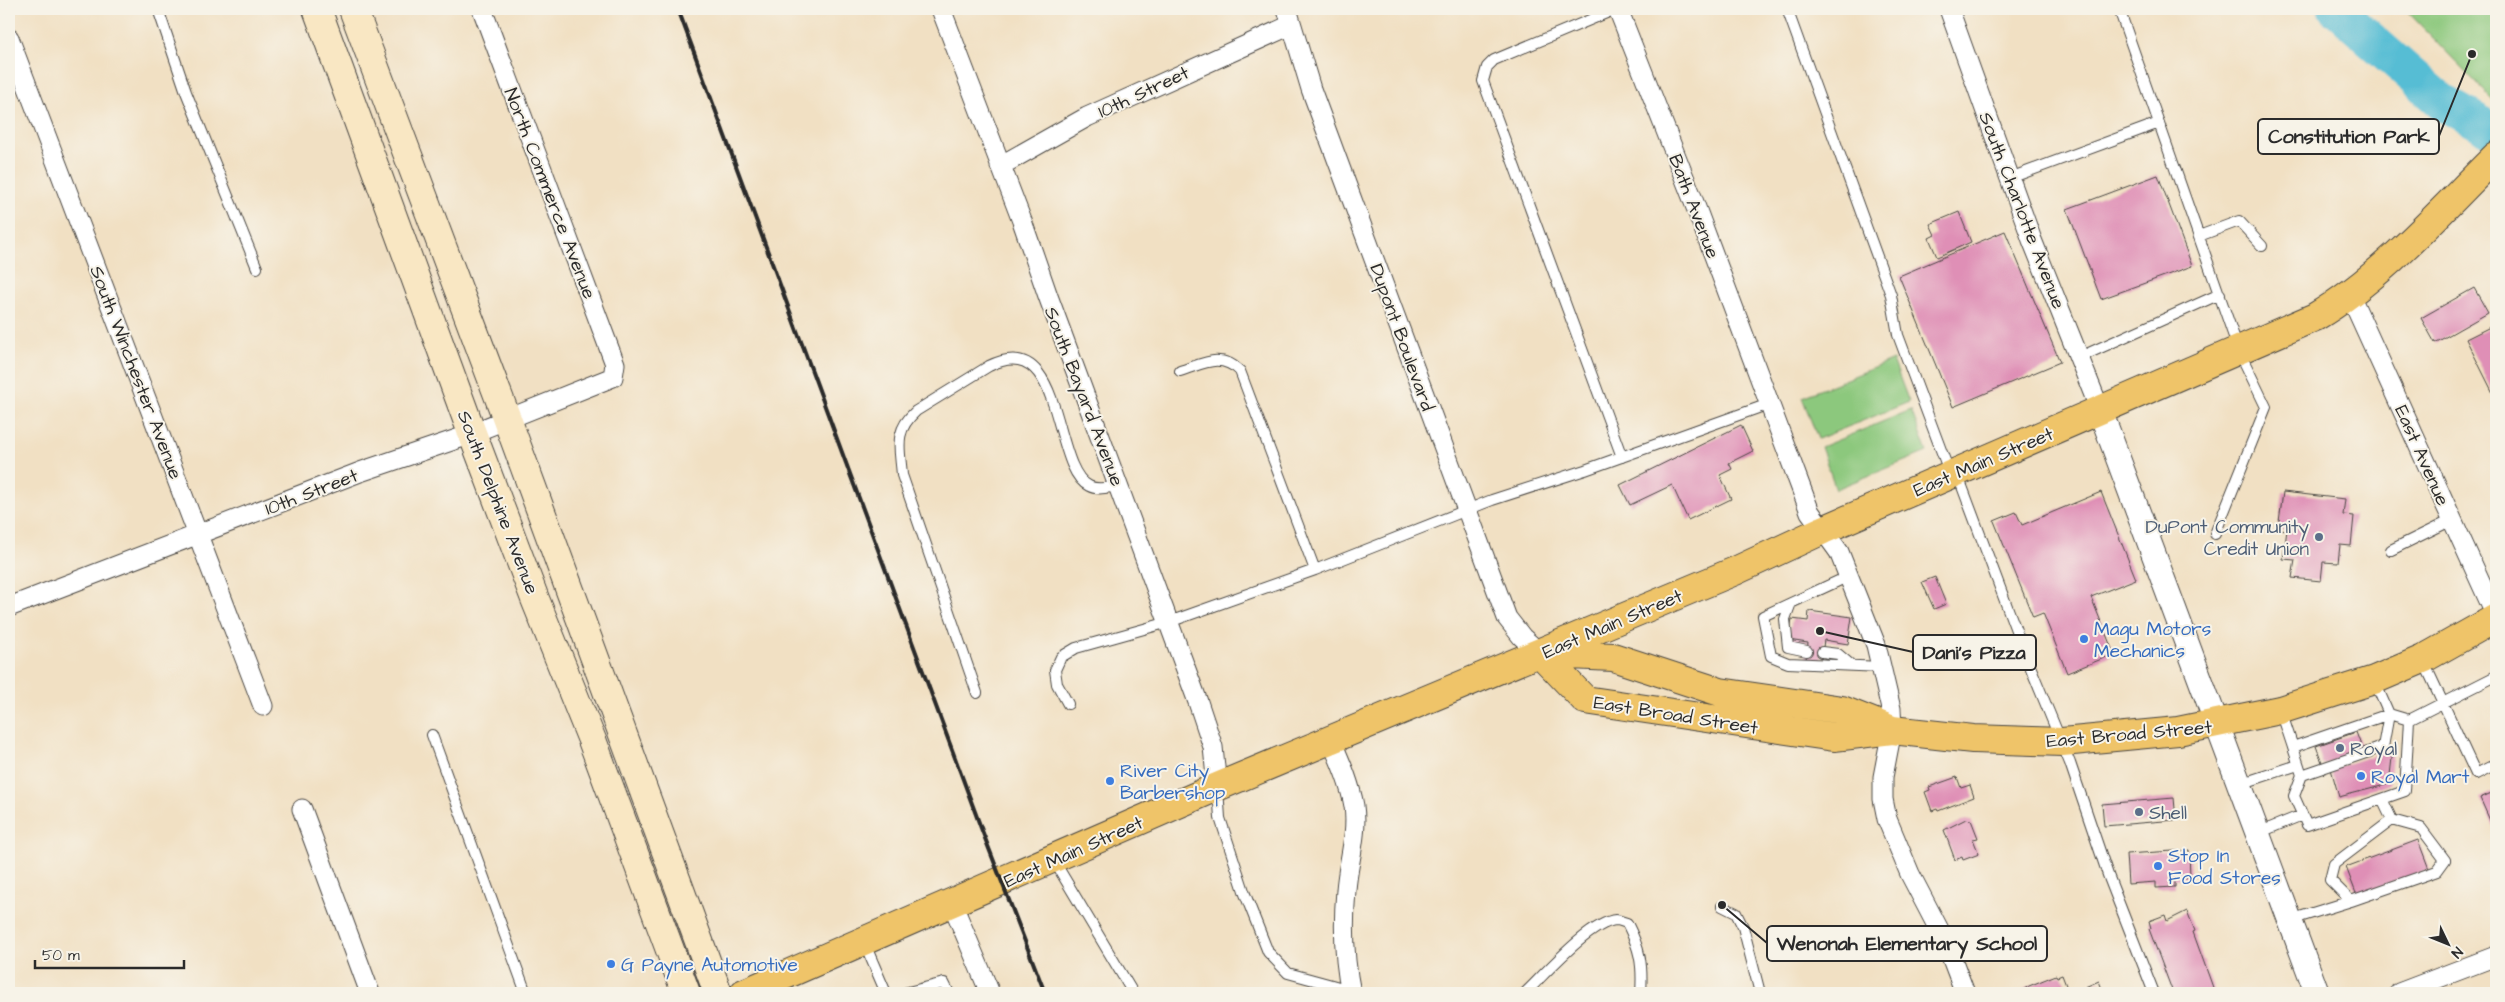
<svg xmlns="http://www.w3.org/2000/svg" width="2505" height="1002" font-family="'Architects Daughter',sans-serif">
<style>
.green{fill:#8cc87d;stroke:#5c7a54}
.lines{fill:none;stroke-linecap:round;stroke-linejoin:round}
.river{stroke:#56bdd4;stroke-width:36}
.building{fill:#df8fb6}
.service-casing{stroke:#494642;stroke-width:12}
.minor-casing{stroke:#494642;stroke-width:21}
.tertiary-casing{stroke:#494642;stroke-width:26}
.secondary-casing{stroke:#494642;stroke-width:30}
.primary-casing{stroke:#494642;stroke-width:30}
.service{stroke:#fff;stroke-width:10}
.minor{stroke:#fff;stroke-width:19}
.tertiary{stroke:#fff;stroke-width:24}
.secondary{stroke:#f9e7c3;stroke-width:28}
.primary{stroke:#efc469;stroke-width:28}
.rail{stroke:#2b2b2b;stroke-width:4}
.service-dot{fill:#5c6f8a;stroke:#f7f3e8;stroke-width:2}
.shop-dot{fill:#3f7fe0;stroke:#f7f3e8;stroke-width:2}
.labels{text-anchor:middle;stroke-width:4;stroke-linejoin:round;paint-order:stroke}
.street-label{font-size:19px;fill:#2b2b2b;stroke:#f7f3e8}
.service-label{font-size:19px;fill:#4e5e75;stroke:#f7f3e8;text-anchor:start}
.shop-label{font-size:19px;fill:#366cbe;stroke:#f7f3e8;text-anchor:start}
.leader{fill:none;stroke:#2b2b2b;stroke-width:2}
.callout-dot{fill:#2b2b2b;stroke:#f7f3e8;stroke-width:2}
.callout{fill:#f7f3e8;stroke:#2b2b2b;stroke-width:2}
.callout-label{font-size:20px;text-anchor:middle;font-weight:bold;fill:#2b2b2b}
</style>
<rect width="100%" height="100%" fill="#f7f3e8"/>
<filter id="ink" filterUnits="userSpaceOnUse"><feTurbulence type="fractalNoise" baseFrequency=".02" numOctaves="2"/><feDisplacementMap in="SourceGraphic" scale="10" xChannelSelector="R" yChannelSelector="G"/><feConvolveMatrix kernelMatrix="1 2 1 2 8 2 1 2 1" color-interpolation-filters="sRGB"/></filter>
<filter id="wash" filterUnits="userSpaceOnUse"><feTurbulence type="fractalNoise" baseFrequency=".0096" numOctaves="4" result="noise"/><feDisplacementMap in="SourceGraphic" scale="20" xChannelSelector="R" yChannelSelector="G"/><feGaussianBlur stdDeviation="1.12" result="paint"/><feColorMatrix in="noise" values="0 0 0 0 0 0 0 0 0 0 0 0 0 0 0 0 0 1.4 0 .05"/><feComposite in="paint" operator="in"/></filter>
<g filter="url(#wash)">
<rect width="100%" height="100%" fill="#f1e0c3"/>
<!-- green -->
<path class="green" d="M2405,9H2496V102L2492,99Z
M1893,360L1909,402L1818,439L1802,397Z
M1911,410L1927,452L1836,489L1821,447Z"/>
<g class="lines">
<!-- river -->
<path class="river" d="M2336,9L2442,102L2496,132"/>
</g>
<g id="blocks">
<!-- building -->
<path class="building" d="M2158,175L2192,266L2101,299L2067,209Z
M1959,212L1971,242L1937,257L1929,238L1935,235L1930,224Z
M2005,231L2060,362L1953,407L1899,276Z
M2474,288L2488,313L2435,343L2421,318Z
M2496,324V399L2466,339Z
M1741,425L1753,451L1729,463L1732,469L1720,475L1731,499L1688,520L1672,485L1630,505L1620,485Z
M2101,492L2136,579L2091,597L2114,654L2067,673L2043,613L2033,617L1994,521L2016,512L2022,525Z
M2283,492L2345,499L2343,515L2354,516L2351,546L2340,545L2338,563L2323,562L2321,581L2292,578L2295,560L2283,559L2287,530L2278,529Z
M1935,577L1946,604L1934,609L1922,582Z
M1809,611L1852,617L1848,644L1824,640L1821,661L1806,659L1808,643L1788,640L1792,619L1808,621Z
M2356,732L2363,751L2323,765L2316,746Z
M2393,749L2389,784L2339,797L2331,769Z
M1957,777L1961,788L1970,785L1974,797L1938,811L1937,809L1932,811L1925,792L1930,790L1929,787Z
M2496,791V834L2480,798Z
M2174,798L2176,820L2104,826L2102,804Z
M1966,819L1971,820L1978,838L1973,839L1979,854L1963,860L1962,857L1955,860L1944,830Z
M2418,840L2429,869L2357,896L2346,867Z
M2189,850L2190,878L2175,879V887L2156,888V882L2128,884L2126,854Z
M2187,911L2195,931L2193,932L2215,993H2173L2149,929L2151,928L2149,921L2165,915L2167,921Z
M2056,975L2057,977L2062,975L2067,988L2062,991L2025,993L2024,989L2029,986Z
M2099,981L2102,989L2087,993L2085,987Z"/>
</g>
</g>
<g filter="url(#ink)">
<use href="#blocks" fill-opacity="0" stroke="#494642" stroke-width="1"/>
<g class="lines">
<!-- service casing -->
<g class="service-casing">
<path id="service" d="M158,9L186,92L257,268
M1616,9L1494,60L1487,67L1483,81L1622,457
M1787,9L1891,295L1898,335L1950,474
M2119,9L2239,351L2266,407L2215,534
M2010,178L2159,123
M2199,236L2239,221L2262,246
M2080,357L2220,294
M1180,371C1203,364 1220,352 1240,371L1315,570
M1957,473L2023,649L2070,763L2108,875L2154,993
M2391,550L2452,520
M1849,576L1763,616L1771,656L1788,663L1882,667
M1791,603L1785,619L1788,647L1807,651
M1822,652L1838,654L1851,665
M2423,660L2476,774L2496,764
M977,693L902,475C900,448 893,432 916,411L989,366C1066,328 1051,468 1089,486C1098,491 1109,487 1119,486
M1068,704L1057,684L1055,670L1061,657L1076,648L1169,622L1315,570L1492,500L1585,470L1769,404
M2281,711L2302,775L2383,747L2389,714L2374,680
M2409,720L2496,676
M432,735L526,993
M2293,747L2389,714L2409,720L2405,791L2307,825L2294,796L2302,775
M2240,784L2298,765
M1218,788L1220,818L1245,894L1268,952L1288,973L1361,993
M2382,799L2392,820L2421,828L2445,860L2437,871L2351,901L2330,880L2334,864L2392,820
M2258,833L2302,815
M1053,859L1133,993
M1722,906L1736,913L1743,927L1760,993
M2290,920L2351,901
M864,942L886,993
M904,993L944,983L949,993
M1525,993C1544,975 1590,922 1616,920C1619,920 1623,922 1627,923C1640,949 1643,964 1641,993"/>
</g>
<!-- minor casing -->
<g class="minor-casing">
<path id="minor" d="M941,9L1022,221L1048,296L1198,702L1213,747L1217,787
M1287,9L1311,89L1507,618L1522,637L1541,654
M1618,9L1692,197L1810,512L1839,552L1876,645L1891,709L1892,730L1883,777V799L1887,819L1910,874L1946,943L1965,993
M1949,9L2032,240L2100,410
M9,38L263,706
M1000,166L1087,117L1291,25
M2350,295L2496,616
M9,607L360,472L460,438L613,377L615,364L482,9
M1331,740C1340,761 1350,783 1354,806C1358,834 1348,862 1346,890C1343,924 1344,960 1351,993
M302,809L370,993
M952,903L990,993
M2399,993L2496,956"/>
</g>
<!-- tertiary casing -->
<g class="tertiary-casing">
<path id="tertiary" d="M2100,410L2317,993"/>
</g>
<!-- secondary casing -->
<g class="secondary-casing">
<path id="secondary" d="M317,9L472,433L535,599L592,740L686,993
M353,9L507,419L718,993"/>
</g>
<!-- primary casing -->
<g class="primary-casing">
<path id="primary" d="M1541,654L1585,700L1834,737L1892,730L1973,739L2062,742L2178,731L2280,710L2374,680L2423,659L2496,618
M1549,654L1613,657L1720,692L1842,710L1890,729
M744,993L1217,787L1735,571L1823,530L2315,317C2384,276 2439,212 2496,156"/>
</g>
<!-- service -->
<use href="#service" class="service"/>
<!-- minor -->
<use href="#minor" class="minor"/>
<!-- tertiary -->
<use href="#tertiary" class="tertiary"/>
<!-- secondary -->
<use href="#secondary" class="secondary"/>
<!-- primary -->
<use href="#primary" class="primary"/>
<!-- rail -->
<path class="rail" d="M678,9L981,828L1045,993"/>
</g>
</g>
<!-- markers -->
<g class="service-dot">
<circle cx="2319" cy="537" r="5"/>
<circle cx="2340" cy="748" r="5"/>
<circle cx="2139" cy="812" r="5"/>
</g>
<g class="shop-dot">
<circle cx="2084" cy="639" r="5"/>
<circle cx="2361" cy="776" r="5"/>
<circle cx="1110" cy="781" r="5"/>
<circle cx="2158" cy="866" r="5"/>
<circle cx="611" cy="964" r="5"/>
</g>
<g class="labels">
<!-- street labels -->
<g class="street-label">
<text transform="translate(1143 91) rotate(-25)" y="7">10th Street</text>
<text transform="translate(551 193) rotate(69)" y="7">North Commerce Avenue</text>
<text transform="translate(1695 206) rotate(69)" y="7">Bath Avenue</text>
<text transform="translate(2023 210) rotate(69)" y="7">South Charlotte Avenue</text>
<text transform="translate(1403 337) rotate(70)" y="7">Dupont Boulevard</text>
<text transform="translate(137 372) rotate(69)" y="7">South Winchester Avenue</text>
<text transform="translate(1085 396) rotate(69)" y="7">South Bayard Avenue</text>
<text transform="translate(2423 455) rotate(66)" y="7">East Avenue</text>
<text transform="translate(1983 461) rotate(-23)" y="7">East Main Street</text>
<text transform="translate(311 491) rotate(-21)" y="7">10th Street</text>
<text transform="translate(499 502) rotate(69)" y="7">South Delphine Avenue</text>
<text transform="translate(1612 623) rotate(-23)" y="7">East Main Street</text>
<text transform="translate(1676 714) rotate(9)" y="7">East Broad Street</text>
<text transform="translate(2129 733) rotate(-5)" y="7">East Broad Street</text>
<text transform="translate(1073 851) rotate(-24)" y="7">East Main Street</text>
</g>
<!-- service labels -->
<g class="service-label">
<text x="2309" y="533" text-anchor="end">DuPont Community<tspan x="2309" dy="22">Credit Union</tspan></text>
<text x="2350" y="755">Royal</text>
<text x="2149" y="819">Shell</text>
</g>
<!-- shop labels -->
<g class="shop-label">
<text x="2094" y="635">Magu Motors<tspan x="2094" dy="22">Mechanics</tspan></text>
<text x="1120" y="777">River City<tspan x="1120" dy="22">Barbershop</tspan></text>
<text x="2371" y="783">Royal Mart</text>
<text x="2168" y="862">Stop In<tspan x="2168" dy="22">Food Stores</tspan></text>
<text x="621" y="971">G Payne Automotive</text>
</g>
</g>
<!-- callouts -->
<path class="leader" d="M2472 54L2439 136M1820 631L1913 652M1722 905L1767 943"/>
<g class="callout-dot">
<circle cx="2472" cy="54" r="5"/>
<circle cx="1820" cy="631" r="5"/>
<circle cx="1722" cy="905" r="5"/>
</g>
<g class="callout">
<rect x="2258" y="119" width="181" height="35" rx="5"/>
<rect x="1913" y="635" width="123" height="35" rx="5"/>
<rect x="1767" y="926" width="280" height="35" rx="5"/>
</g>
<g class="callout-label">
<text x="2349" y="143">Constitution Park</text>
<text x="1974" y="659">Dani's Pizza</text>
<text x="1907" y="950">Wenonah Elementary School</text>
</g>
<!-- margin -->
<rect width="2505" height="1002" fill="none" stroke="#f7f3e8" stroke-width="30"/>
<!-- north arrow -->
<g transform="translate(2448 944) rotate(133)" stroke="#f7f3e8" stroke-width="4" paint-order="stroke">
<path d="M0-4L9 19L0 12L-9 19Z" fill="#2b2b2b"/>
<text y="-8" font-size="14" font-weight="bold" text-anchor="middle" fill="#2b2b2b">N</text>
</g>
<!-- scale -->
<path d="M35 960v8h149v-8" fill="none" stroke="#2b2b2b" stroke-width="2.5"/>
<text x="42" y="960" font-size="15" fill="#2b2b2b" stroke="#f7f3e8" stroke-width="4" paint-order="stroke">50 m</text>
</svg>
